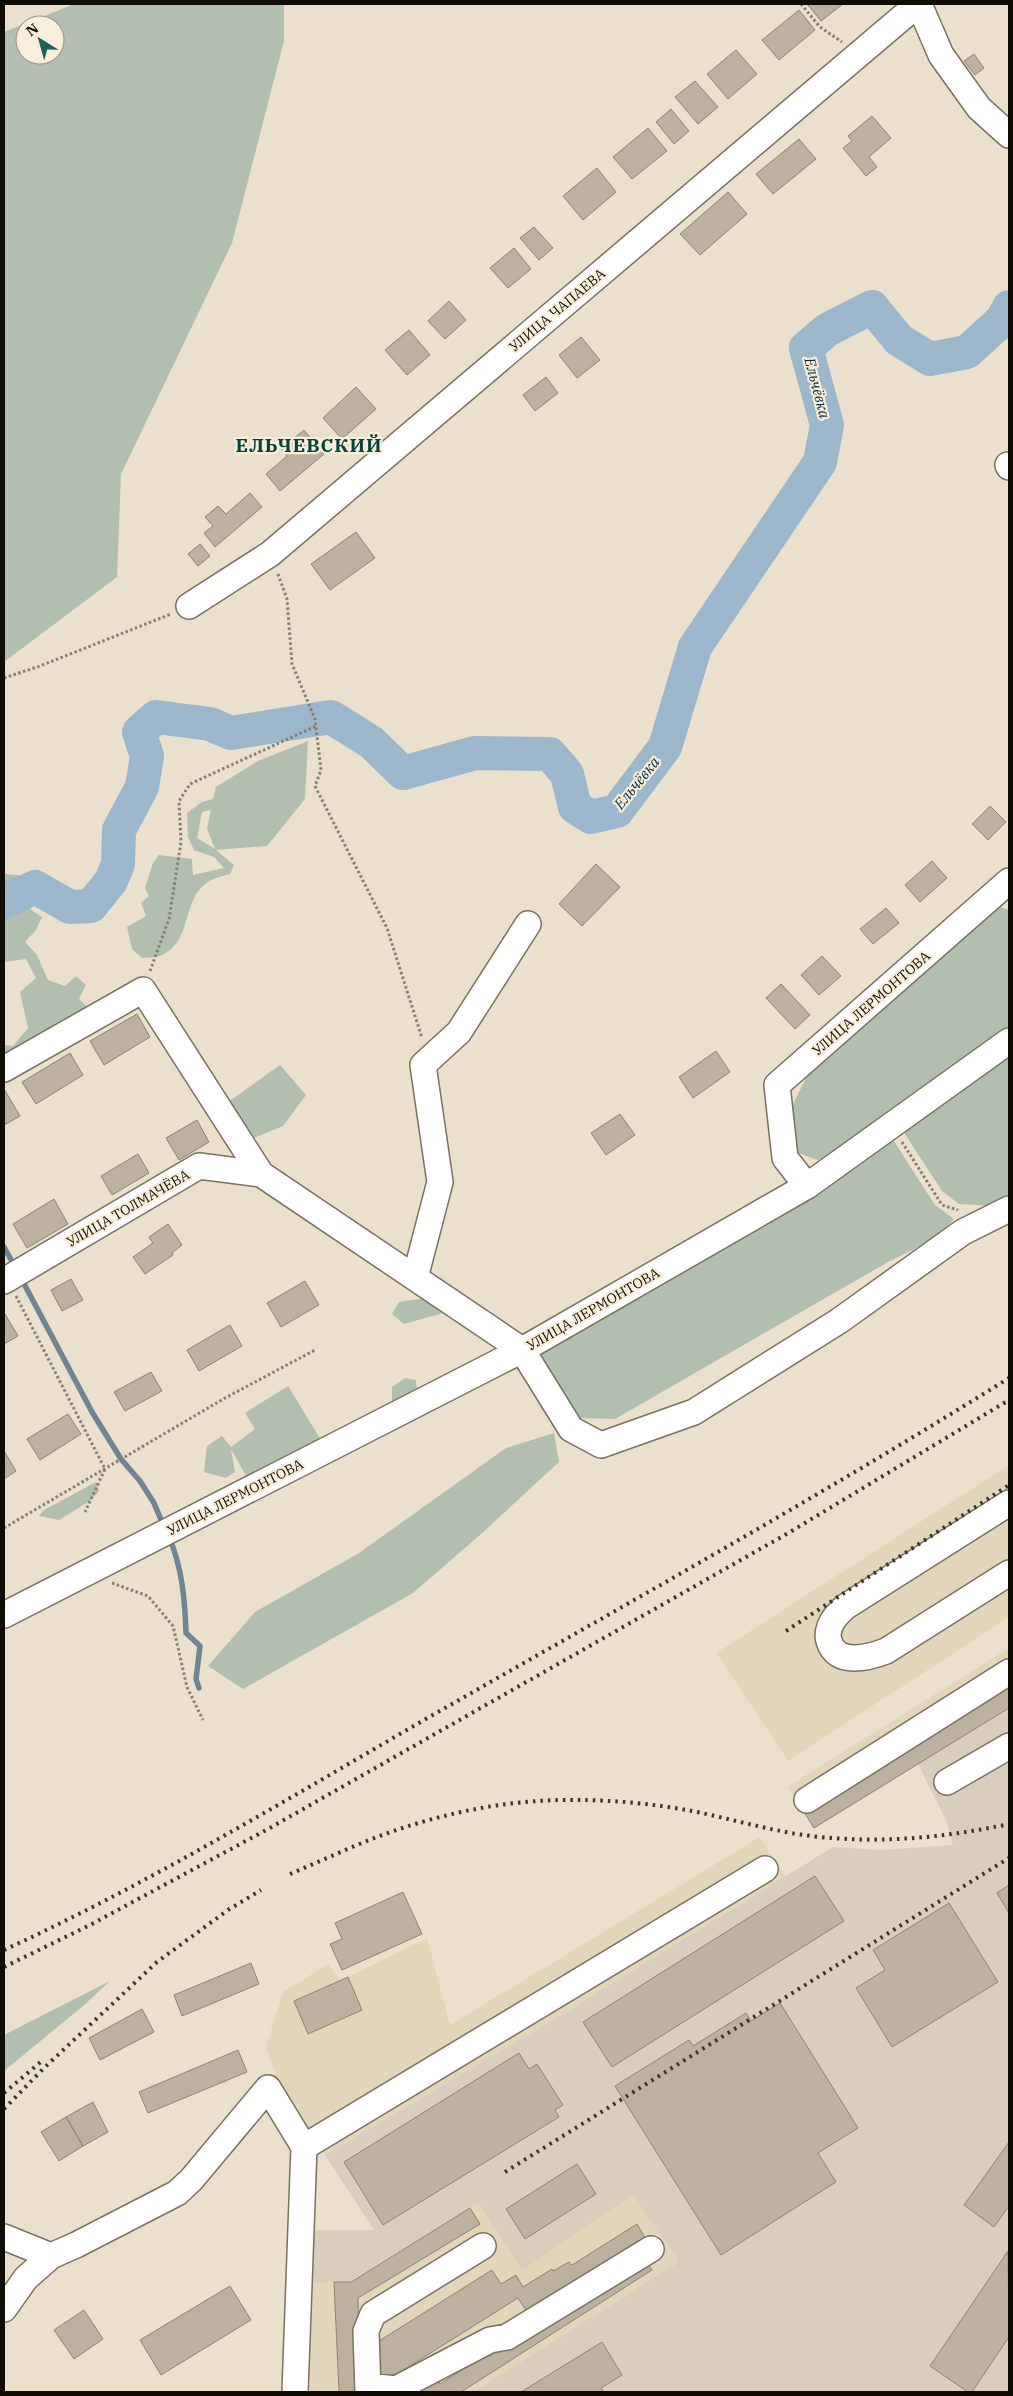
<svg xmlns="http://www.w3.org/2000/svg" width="1013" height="2396" font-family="'IBM Plex Serif',serif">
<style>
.commercial{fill:#d9cebb}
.built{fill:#e3d5ba}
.green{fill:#b2beae;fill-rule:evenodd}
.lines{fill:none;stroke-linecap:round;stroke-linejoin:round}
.stream{stroke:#718491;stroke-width:5.5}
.river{stroke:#9ab7cc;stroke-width:34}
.building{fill:#bbb19e;stroke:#8d8471}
.minor-casing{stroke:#7a7160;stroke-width:28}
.path{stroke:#867f71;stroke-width:3;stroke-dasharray:2.5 2.5;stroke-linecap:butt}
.minor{stroke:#fff;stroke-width:25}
.rail{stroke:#3a362d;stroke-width:4;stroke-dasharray:2.5 5;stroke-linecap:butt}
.labels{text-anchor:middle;stroke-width:4.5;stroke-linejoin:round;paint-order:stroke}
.street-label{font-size:14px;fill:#100d07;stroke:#f8eed9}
.water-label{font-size:15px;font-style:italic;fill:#062d44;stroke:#f8eed9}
.district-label{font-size:19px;font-weight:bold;letter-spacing:1px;fill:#03433b;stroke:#f8eed9}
</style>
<rect width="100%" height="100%" fill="#eae0cc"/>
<!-- commercial -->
<path class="commercial" d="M1009,1708V2392H473L679,2262L633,2195L522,2271L478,2203L349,2282L311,2283V2230H374L325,2155L551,2021L833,1847L882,1850L953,1845L947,1822L918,1764Z"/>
<!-- built -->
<path class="built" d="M1009,1465V1617L788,1761L716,1653Z
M1009,1648V1708L814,1828L787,1787Z
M760,1837L786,1876L551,2021L325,2155L278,2083L266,2047L283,1992L328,1964L340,1981L427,1938L450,2025Z
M633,2195L679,2262L473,2392H310L311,2283L351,2282L478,2203L522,2271Z"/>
<!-- green -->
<path class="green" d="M74,4H284V41L232,243L121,474L117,577L4,662V32ZM25,25H55V55H25Z
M308,741L305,799L267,846L216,850L234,865L230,874C223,876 214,878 208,882C181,899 193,941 162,955C157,958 148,957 142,958L132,949L127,927L146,916L141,903L149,896L145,888L153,863L159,855L192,859L193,875L224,868L214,857L194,850L188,837L187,813L202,802L213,799L216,787L258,761ZM211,810L207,829L215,849L197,838L202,812Z
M4,874L29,876L40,883L41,898L30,909L42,917L36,930L25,942L37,955L48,980L65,986L76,976L86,985L79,999L91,1010L4,1061V1045L13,1046L28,1028L20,992L36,978L26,959L4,962Z
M992,904L1009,910V1030L839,1155L818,1160L798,1153L791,1108L808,1074Z
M1009,1054V1196L993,1206L959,1204L942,1191L903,1131Z
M280,1065L306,1095L283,1126L244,1142L224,1105Z
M890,1135L935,1205L954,1219L940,1236L888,1262L615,1419L579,1418L538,1357L759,1228Z
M425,1298L447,1312L404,1324L392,1314L399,1302Z
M405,1378L416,1380L417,1392L392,1401V1387Z
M288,1386L324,1445L249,1481L231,1449L235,1472L226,1478L204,1472L207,1446L222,1436L231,1447L255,1429L245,1413Z
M554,1433L559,1462L481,1534L413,1593L243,1689L208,1666L255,1612L359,1553L506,1448Z
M96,1482L99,1491L90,1501L59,1520L39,1516L44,1510Z
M110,1981L83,2006L4,2071V2035Z"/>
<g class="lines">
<!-- stream -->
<path class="stream" d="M4,1247L15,1267
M21,1278L92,1412L121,1459L140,1481L154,1503L164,1527
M169,1537C182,1567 185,1600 186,1633L200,1646L196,1679L199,1688"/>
<!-- river -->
<path class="river" d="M4,902L35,887L70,907L91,906L111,881L118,864L119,830L142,787L147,756L139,732L156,717L210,724L231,733L331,717L371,742L403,773L475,753L550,754L567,774L575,807L591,817L617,811L665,747L695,647L820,462L827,425L806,348L827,330L872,307L899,340L930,359L967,352L1002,320L1009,307"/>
</g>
<!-- building -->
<path class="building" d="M807,4H843L821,21Z
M799,10L815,30L779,60L762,40Z
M736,50L757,74L728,99L707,74Z
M974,54L984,68L975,75L964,61Z
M695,81L718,107L698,124L675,97Z
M671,109L689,131L674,144L656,122Z
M872,116L891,138L869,157L877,167L866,176L843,148L852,141L848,136Z
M648,128L667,151L632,179L613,157Z
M799,139L816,159L773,194L756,174Z
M597,168L616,192L583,220L563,196Z
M728,192L747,214L700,255L680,234Z
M534,227L553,248L539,260L520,238Z
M514,248L531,269L508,288L490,268Z
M449,301L466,320L445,339L428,321Z
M409,330L430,355L407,375L385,350Z
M581,337L600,360L577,378L559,355Z
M546,377L558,393L535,411L523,395Z
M356,387L376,409L342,439L323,418Z
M304,430L324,454L280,491L266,474L287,456L281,449Z
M250,493L262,507L215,547L204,533L213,526L205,517L218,506L226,514Z
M356,532L375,558L330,590L311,564Z
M200,544L210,556L198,566L188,554Z
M990,806L1006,822L988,840L972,824Z
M932,861L947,878L920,902L905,885Z
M596,864L620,887L582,926L559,904Z
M886,908L899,923L873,944L860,929Z
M822,956L841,976L819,995L801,975Z
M781,984L810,1015L795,1029L766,998Z
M137,1014L150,1037L104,1065L90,1041Z
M716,1051L730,1072L693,1098L679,1077Z
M70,1053L83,1075L36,1104L22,1082Z
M4,1089L20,1116L4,1125Z
M620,1114L635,1135L606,1155L591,1133Z
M197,1120L209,1142L179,1160L166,1138Z
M138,1154L149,1173L112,1195L101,1176Z
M54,1199L68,1224L27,1248L13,1224Z
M168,1224L182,1245L172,1253L173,1255L145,1274L133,1257L153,1243L149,1237Z
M71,1279L83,1300L62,1311L51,1290Z
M305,1281L319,1305L281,1327L267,1303Z
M5,1314L18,1336L4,1344V1315Z
M230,1325L242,1346L199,1371L187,1350Z
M151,1372L162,1391L125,1411L114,1392Z
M68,1414L81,1434L40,1460L27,1439Z
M4,1451L16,1471L4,1479Z
M1009,1685V1708L814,1828L804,1812Z
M815,1876L844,1921L612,2067L583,2022Z
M1009,1885V1913L997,1893Z
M403,1892L422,1934L342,1970L330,1944L342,1939L335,1923Z
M949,1903L998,1982L892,2047L856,1988L885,1970L873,1950Z
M251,1963L259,1984L182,2016L174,1995Z
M348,1977L362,2010L308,2034L294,2001Z
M780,2003L858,2128L818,2153L836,2182L721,2255L615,2086L689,2040L693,2046L746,2013L751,2021Z
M142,2009L154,2032L100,2060L89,2038Z
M238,2050L247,2072L148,2113L139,2092Z
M519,2053L529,2069L537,2064L563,2105L555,2110L559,2117L383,2225L344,2162Z
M93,2102L108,2132L83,2146L66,2117Z
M66,2117L83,2146L59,2161L41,2132Z
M1009,2142V2206L994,2227L964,2205Z
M577,2164L596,2194L525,2239L506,2209Z
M470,2208L480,2224L358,2298L360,2392H339L334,2282H351Z
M637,2224L647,2241L529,2315L518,2298L386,2381L373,2362L371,2346L492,2270L501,2284L516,2275L523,2287L552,2269L553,2271L569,2262L572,2265Z
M1008,2251L1009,2337L972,2392H968L930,2366Z
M642,2255L652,2270L461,2392H413L434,2373L440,2384Z
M230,2286L251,2320L161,2375L140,2340Z
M84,2310L103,2339L74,2359L54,2330Z
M602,2342L622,2375L601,2388L604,2392H521Z"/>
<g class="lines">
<!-- minor casing -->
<g class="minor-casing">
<path id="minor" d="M919,4L941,55L979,108L1009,135
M1008,465L1009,467
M189,606L270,554L918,4
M4,1069L143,990L261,1174L522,1350L571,1429L601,1445L694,1412L839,1321L963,1232L1009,1209
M807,1186L1009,1041
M415,1278L440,1182L423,1065L459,1032L528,924
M4,1281L199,1166L261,1174
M1009,1503L845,1607C840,1612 835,1616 832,1622C829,1627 827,1635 829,1641C836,1666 868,1658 886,1651L1009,1573
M4,1615L522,1350L807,1186L785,1158L777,1085L1009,881
M947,1782L1009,1746
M807,1800L1009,1672
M304,2147L765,1869
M4,2237L51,2256
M4,2309L26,2278L51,2256L76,2245L177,2193L191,2180L268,2088L304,2147L295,2392
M368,2386L396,2389L490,2340L507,2337L651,2249
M368,2392L366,2331L373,2314L483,2246"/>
</g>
<!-- path -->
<path class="path" d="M801,4L820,27L842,42
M278,574L287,599L292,664L315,719L321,770L315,786L387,928L422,1038
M4,678L40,666L171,614
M150,971L169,919L181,842L179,801L190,784L316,726
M902,1142L942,1205L958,1210
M16,1296L105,1469L85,1512
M4,1528L225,1398L315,1350
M112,1583L148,1596L173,1626L187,1687L203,1720"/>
<!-- minor -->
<use href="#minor" class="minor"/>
<!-- rail -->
<path class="rail" d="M786,1631L1009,1485
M290,1874C319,1862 348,1848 377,1837C441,1813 508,1799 576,1800C614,1800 655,1804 692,1811C732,1819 771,1831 811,1836C878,1844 943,1838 1009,1824
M4,1950C159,1879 305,1788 452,1704C639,1597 827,1492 1009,1378
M4,1967L90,1925L268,1829L790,1532L1009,1400
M4,2093L43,2060
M4,2109L44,2068L157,1962L228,1910L261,1890
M505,2172L1009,1858"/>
</g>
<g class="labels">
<!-- street labels -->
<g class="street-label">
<text transform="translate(557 310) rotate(-40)" y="5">УЛИЦА ЧАПАЕВА</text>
<text transform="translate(871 1003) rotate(-41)" y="5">УЛИЦА ЛЕРМОНТОВА</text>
<text transform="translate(128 1208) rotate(-30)" y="5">УЛИЦА ТОЛМАЧЁВА</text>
<text transform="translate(593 1309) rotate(-30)" y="5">УЛИЦА ЛЕРМОНТОВА</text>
<text transform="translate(235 1497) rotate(-27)" y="5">УЛИЦА ЛЕРМОНТОВА</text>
</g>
<!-- water labels -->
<g class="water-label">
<text transform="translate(817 388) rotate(75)" y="5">Ельчёвка</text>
<text transform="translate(637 783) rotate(-51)" y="5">Ельчёвка</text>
</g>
<!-- district labels -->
<g class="district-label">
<text x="309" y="452">ЕЛЬЧЕВСКИЙ</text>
</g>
</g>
<!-- border -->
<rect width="1013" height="2396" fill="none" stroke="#100d07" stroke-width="10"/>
<!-- north arrow -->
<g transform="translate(40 40) rotate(323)"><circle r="24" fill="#f8eed9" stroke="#9b9485"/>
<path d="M0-4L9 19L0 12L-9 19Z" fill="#196359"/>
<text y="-8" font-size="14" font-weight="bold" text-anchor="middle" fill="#100d07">N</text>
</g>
</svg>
